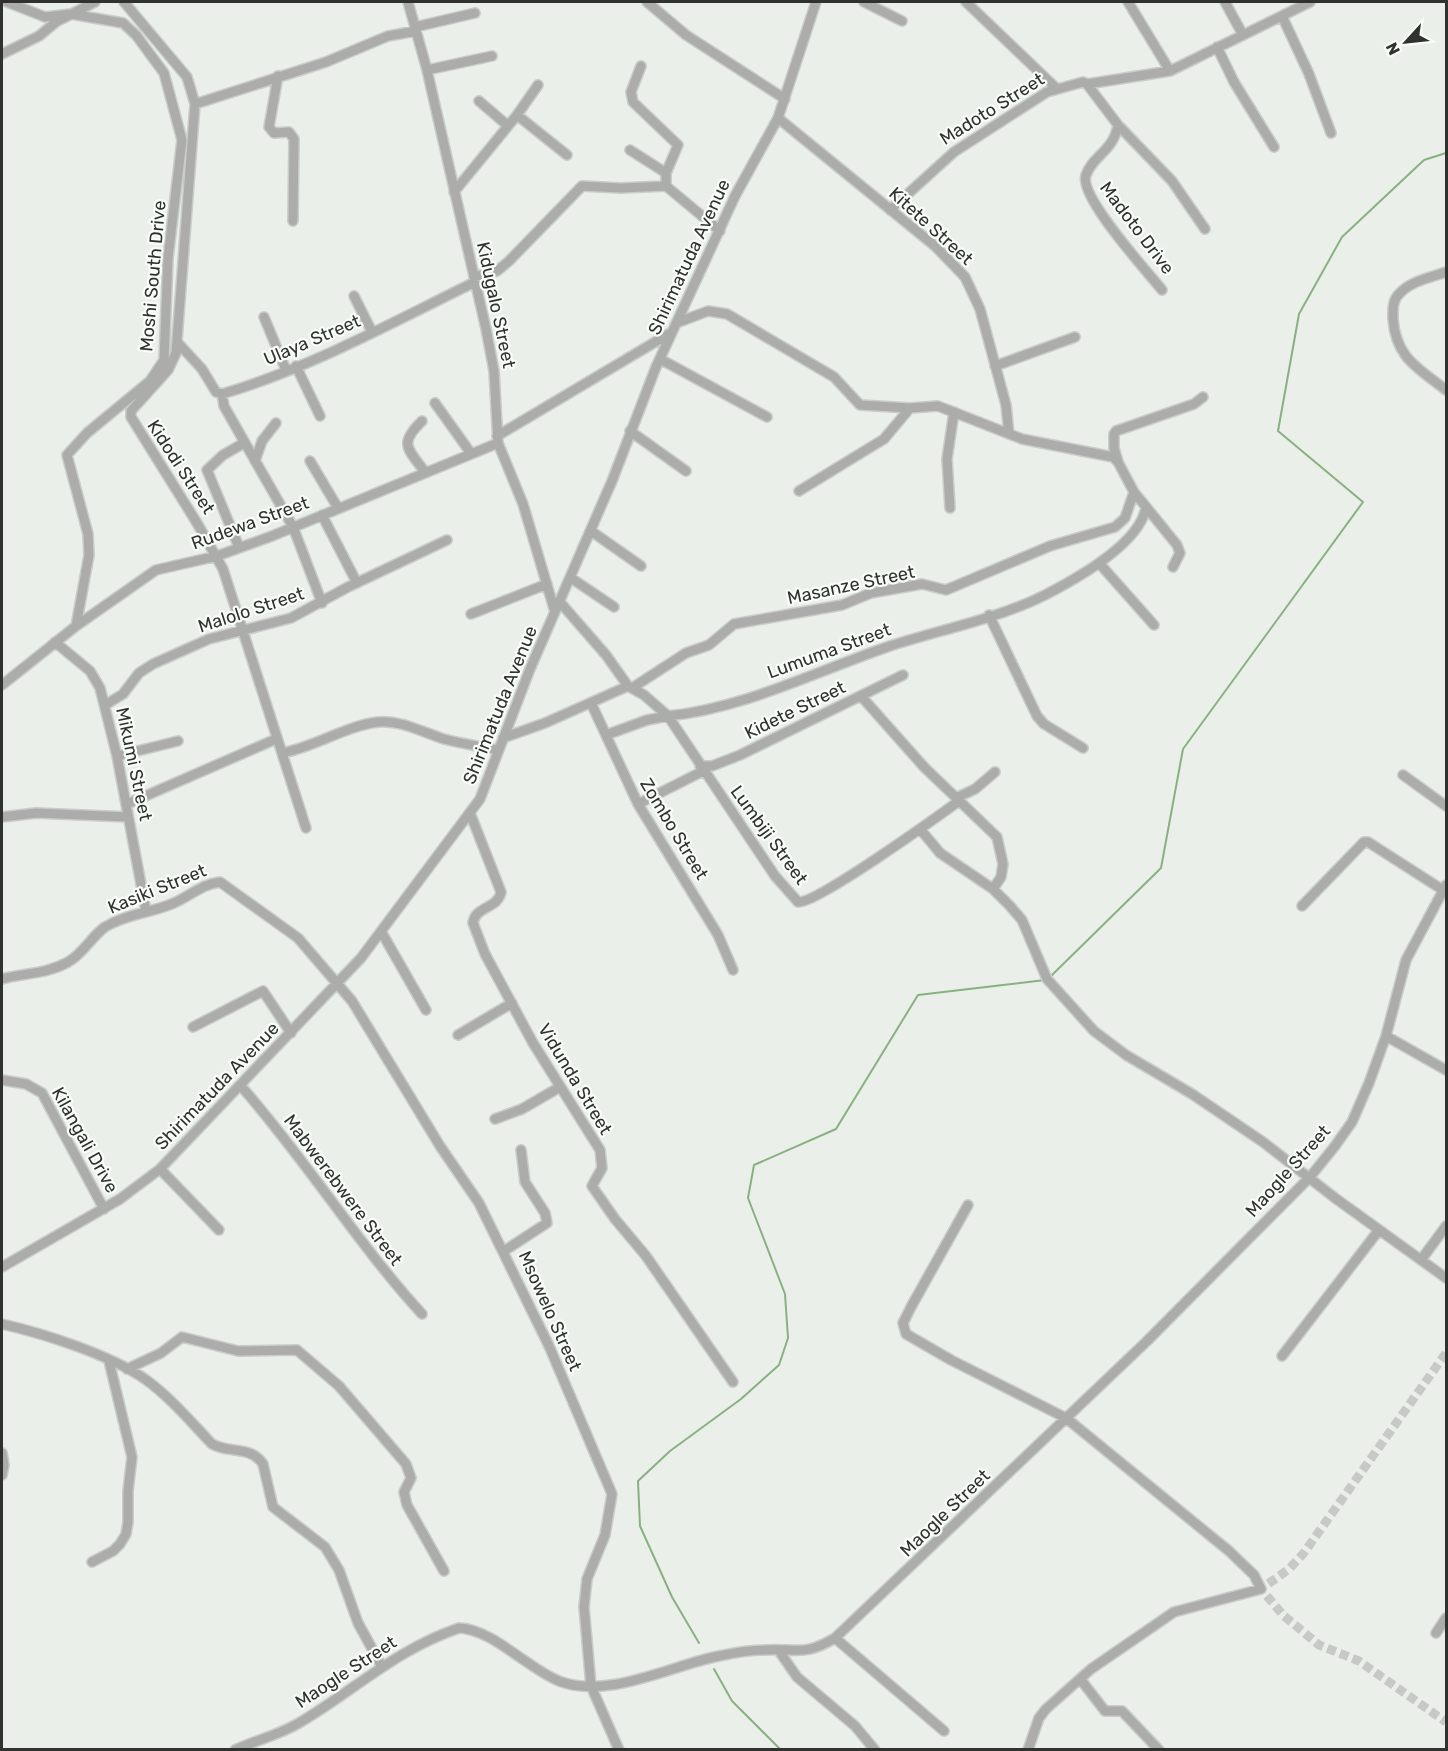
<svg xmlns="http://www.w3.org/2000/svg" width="1448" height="1751" font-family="Rubik,sans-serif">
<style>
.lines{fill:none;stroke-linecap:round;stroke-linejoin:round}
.stream{stroke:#87b280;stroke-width:2}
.minor-tunnel{stroke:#c6c9c5;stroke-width:9;stroke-dasharray:9 4.5;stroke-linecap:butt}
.minor-casing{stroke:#c9cdc9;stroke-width:12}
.minor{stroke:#acadab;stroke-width:9}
.labels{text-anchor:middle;stroke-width:4.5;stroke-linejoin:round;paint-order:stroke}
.street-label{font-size:18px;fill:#303230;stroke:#f8fdf8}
</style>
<rect width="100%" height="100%" fill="#ebefea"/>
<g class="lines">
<!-- stream -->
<path class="stream" d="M1050,977L1161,868L1183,749L1363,502L1278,431L1299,314L1342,237L1424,160L1446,153
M699,1643L672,1597L640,1526L638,1481L670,1451L741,1399L779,1365L788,1338L785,1294L748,1198L754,1165L836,1129L918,995L1045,980
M714,1669L732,1701L781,1750"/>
<!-- minor-tunnel -->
<path class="minor-tunnel" d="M1446,1353L1303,1554L1289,1569L1261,1589L1283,1615L1319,1645L1359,1661L1446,1722"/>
<!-- minor casing -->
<g class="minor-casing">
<path id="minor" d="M7,2L45,17L71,14L123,23L136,35L164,73L182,140L168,258L164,360L150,381L87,433L67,455L88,534L89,555L76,626
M124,2L187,77L195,104L176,353L168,370L131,411V417L197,523L223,569L306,828
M408,2L427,70L486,329L494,371L498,443L523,504L555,612
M647,2L686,35L785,99
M864,2L902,21
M966,2L1056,88
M1128,2L1170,71
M1225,2L1243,35
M1282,16L1309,74L1331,133
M415,27L475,13
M1217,47L1234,82L1274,147
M2,54L39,36L56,22L95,2
M641,66L631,92L633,102L678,145L666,173V186L720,231
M427,70L492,56
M278,76L269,127L274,133L289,132L294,139L293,221
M1087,84L1170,71L1310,2
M479,101L507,125
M195,104L326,62L388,36L416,31
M517,115L538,85
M778,118L935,246L965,277L980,309L1006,405L1009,434
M1118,125C1113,152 1093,155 1086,175C1078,196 1147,271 1162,290
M630,150L666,173
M454,192L517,115L567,155
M890,210L954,152L1047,92L1083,82L1087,84L1118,125L1172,181L1205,229
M1446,272C1432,277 1411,281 1400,293C1392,300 1393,310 1393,319C1396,358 1418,368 1446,390
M474,277L497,271L509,261L582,186L621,188L666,186
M354,296L372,332
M264,317L286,370
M679,322L708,311L727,314L834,377L860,405L910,408L938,406L1022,439L1113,457L1118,462L1134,492L1177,545L1180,553L1173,567
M178,343L202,369L216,392L222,394C310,368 393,322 475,282
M660,359L767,417
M296,366L320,416
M995,366L1075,337
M222,394L224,406L293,527L322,603
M435,403L470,452
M422,421C398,444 408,449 425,472
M630,431L686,471
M497,436L672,332
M255,461L262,441L276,423
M310,461L338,508
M1118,462L1114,448V434L1116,431L1194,404L1203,397
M799,491L884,439L910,408
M950,508L947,459L954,412
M322,515L357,583
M591,531L641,566
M239,547L207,470L223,455L244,443
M1099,563L1154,625
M571,578L614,607
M559,601L606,655L628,686
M471,614L547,584
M989,615L1037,716L1044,724L1083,748
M55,642L90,671L100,688L117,756L146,911
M2,685L76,626L156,570L217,556L272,536L498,443
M632,688L686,653L709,645L734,624L842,605L871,593L922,584L946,590L1050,546L1115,527L1125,518L1134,492
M861,696L924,767L997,837L1003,864L1001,877L993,889
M591,703L638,804L718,935L733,970
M105,705L123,694L139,673L153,664L209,639L291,618L348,587L447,540
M606,735L647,720L668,716L775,876L798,902C816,904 937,817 959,801
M503,738L545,723L628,686L644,695L668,716C745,708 817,671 890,646C939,630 1000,618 1045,595C1076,579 1140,544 1146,507
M282,753C315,747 345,726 378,722C401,720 422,732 444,739C462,744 480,746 498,750
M117,756L178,741
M700,766H712L740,755L903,675
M1403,775L1446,806
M956,798L975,789L995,772
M127,804L276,739
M638,804L703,771
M470,813L501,892C498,909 475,906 473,923L485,954L533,1043L600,1150L602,1168L592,1186L615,1219L646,1256L733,1382
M2,817L36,813L128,817
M920,829L940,853L993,889L1010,906L1022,920L1047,979L1094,1031L1126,1055L1192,1094L1263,1142L1335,1198L1446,1278
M1302,906L1364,842H1368L1446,892
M382,933L426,1010
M2,979C24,973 47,974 68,962C83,954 91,937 105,927C126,914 151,913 174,903C190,896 202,884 220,882L298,938L352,1001L440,1146L479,1203L549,1346L612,1494L605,1535L587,1579L584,1607L591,1686L619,1750
M193,1027L263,991L291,1033
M458,1035L512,1003
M1386,1036L1446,1070
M2,1080L26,1084L42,1093L104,1209
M240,1085C305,1158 356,1242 422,1314
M495,1119L522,1109L560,1087
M160,1169L219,1230
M968,1205L911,1307L903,1323L906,1334L951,1360L1066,1418L1229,1551L1254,1575L1261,1589L1174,1612L1091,1669L1046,1709L1039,1718L1028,1750
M504,1251L547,1223L545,1213L525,1182L521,1150
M1421,1260L1446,1226
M2,1267L120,1199L160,1169L361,958L480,799L530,669L612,481L656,367L735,196L778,118L816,2
M2,1324C45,1334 108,1354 145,1379C170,1397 191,1422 212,1444C229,1454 250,1445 263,1464L273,1507L325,1547L339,1570L358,1623L381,1665
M1282,1356L1379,1230
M127,1369L161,1353L182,1337L238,1351L297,1350L339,1386L406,1464L411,1478L404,1492L407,1505L444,1571
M2,1453L4,1465L2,1475
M92,1562L113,1551L120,1544L126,1534L128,1522V1491L132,1457L109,1361
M1436,1633L1446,1618
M835,1638L944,1731
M779,1651L797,1677L855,1726L875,1750
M1081,1680L1105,1711H1122L1159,1750
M235,1750C256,1740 279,1735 299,1723C355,1690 395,1650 459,1628C492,1629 527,1668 559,1681C607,1700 672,1665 719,1656C733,1653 750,1650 764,1650C797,1648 803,1657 835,1638L1146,1342L1310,1177L1335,1146L1352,1122L1369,1083L1386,1036L1406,960L1446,885"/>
</g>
<!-- minor -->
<use href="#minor" class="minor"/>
</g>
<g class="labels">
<!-- street labels -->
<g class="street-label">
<text transform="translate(992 109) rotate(-32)" y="6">Madoto Street</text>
<text transform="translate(931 226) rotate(42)" y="6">Kitete Street</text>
<text transform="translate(1137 228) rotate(53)" y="6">Madoto Drive</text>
<text transform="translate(689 257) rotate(-65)" y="6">Shirimatuda Avenue</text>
<text transform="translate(153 276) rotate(-85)" y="6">Moshi South Drive</text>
<text transform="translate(496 305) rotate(78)" y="6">Kidugalo Street</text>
<text transform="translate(312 340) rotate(-23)" y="6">Ulaya Street</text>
<text transform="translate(181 467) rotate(57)" y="6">Kidodi Street</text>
<text transform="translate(250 523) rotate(-20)" y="6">Rudewa Street</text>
<text transform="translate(851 585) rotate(-12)" y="6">Masanze Street</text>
<text transform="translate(251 610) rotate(-18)" y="6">Malolo Street</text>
<text transform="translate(829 651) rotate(-20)" y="6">Lumuma Street</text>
<text transform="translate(500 705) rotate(-68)" y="6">Shirimatuda Avenue</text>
<text transform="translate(795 710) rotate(-26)" y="6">Kidete Street</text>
<text transform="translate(134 764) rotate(78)" y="6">Mikumi Street</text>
<text transform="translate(674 829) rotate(59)" y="6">Zombo Street</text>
<text transform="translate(769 835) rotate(54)" y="6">Lumbiji Street</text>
<text transform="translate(157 889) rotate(-22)" y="6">Kasiki Street</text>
<text transform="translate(575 1079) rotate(59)" y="6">Vidunda Street</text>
<text transform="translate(217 1086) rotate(-46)" y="6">Shirimatuda Avenue</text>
<text transform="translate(85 1140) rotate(61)" y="6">Kilangali Drive</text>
<text transform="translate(1288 1171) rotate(-48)" y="6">Maogle Street</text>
<text transform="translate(343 1190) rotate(53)" y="6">Mabwerebwere Street</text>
<text transform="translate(550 1311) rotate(66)" y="6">Msowelo Street</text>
<text transform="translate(945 1513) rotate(-44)" y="6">Maogle Street</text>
<text transform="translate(346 1672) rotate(-33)" y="6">Maogle Street</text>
</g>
</g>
<!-- border -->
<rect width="1448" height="1751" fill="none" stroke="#303230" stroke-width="6"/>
<!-- north arrow -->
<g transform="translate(1406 42) rotate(243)" stroke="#f8fdf8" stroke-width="4.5" paint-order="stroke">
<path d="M0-4.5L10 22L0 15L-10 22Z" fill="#303230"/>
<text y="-9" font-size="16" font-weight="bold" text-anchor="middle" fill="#303230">N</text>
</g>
</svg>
